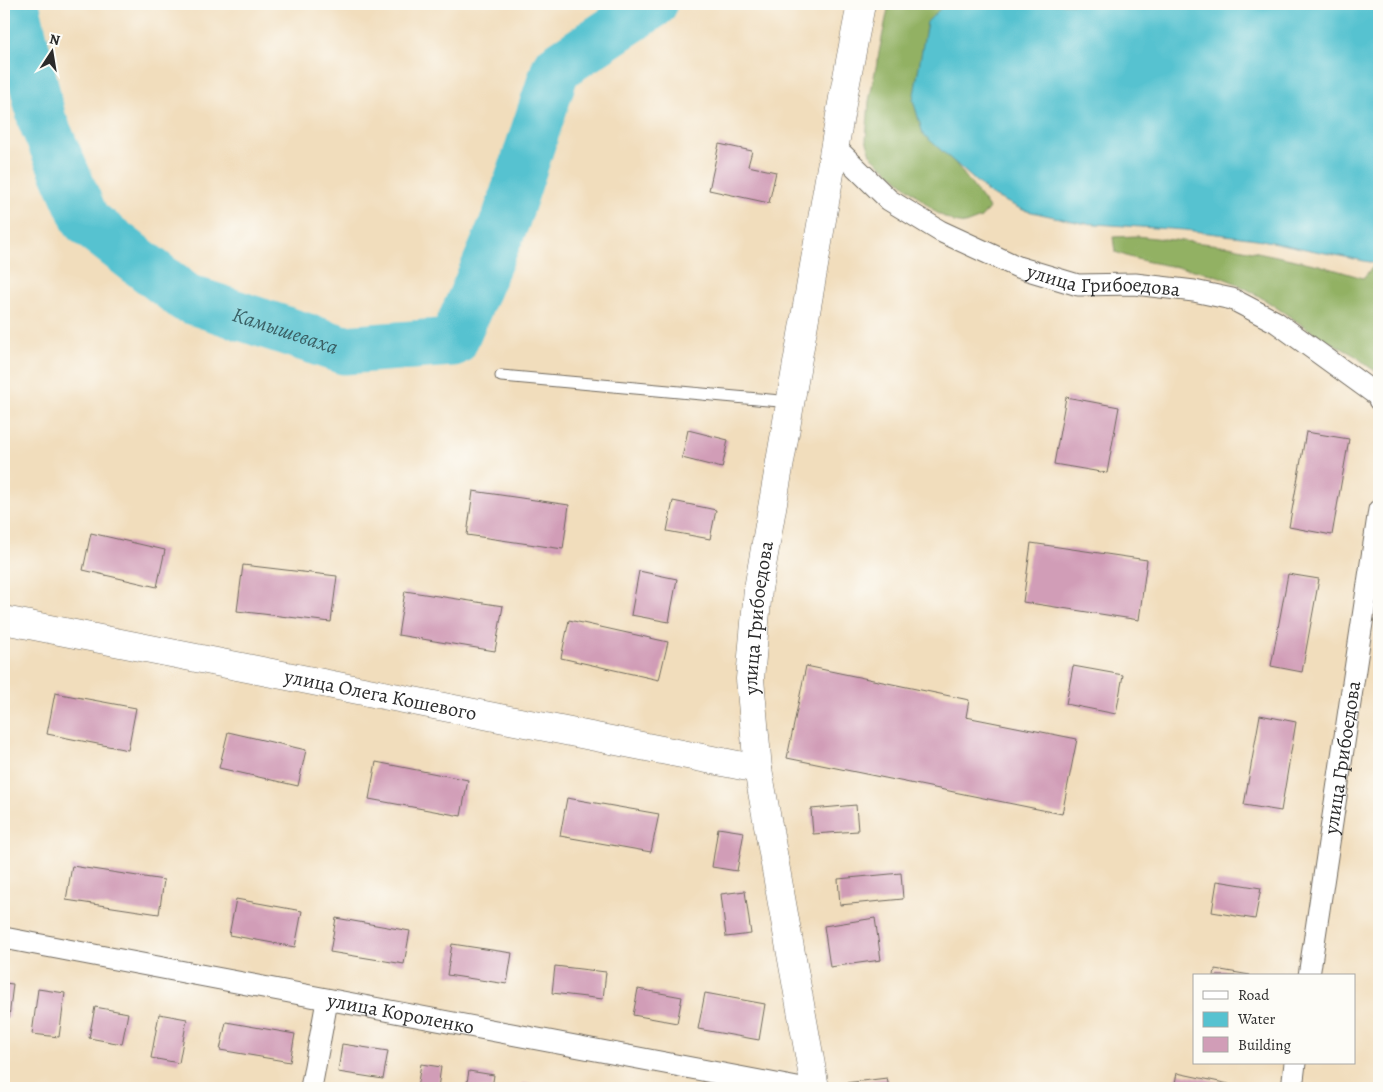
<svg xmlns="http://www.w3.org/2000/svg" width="1383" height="1092" font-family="Alegreya,serif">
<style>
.forest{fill:#92b164;stroke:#5e6e48}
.water{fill:#56c2d0;stroke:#40767e}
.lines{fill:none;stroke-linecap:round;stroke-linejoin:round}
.river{stroke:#56c2d0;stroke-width:49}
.building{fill:#d19db7}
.service-casing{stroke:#70695e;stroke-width:13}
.minor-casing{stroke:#70695e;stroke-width:23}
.tertiary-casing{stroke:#70695e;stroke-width:29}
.service{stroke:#fff;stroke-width:11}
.minor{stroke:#fff;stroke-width:21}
.tertiary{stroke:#fff;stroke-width:28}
.labels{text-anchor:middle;stroke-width:4;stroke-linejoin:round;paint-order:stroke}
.street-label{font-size:20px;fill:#2b2b2b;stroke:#fdfcf7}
.water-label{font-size:21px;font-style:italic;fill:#3a6065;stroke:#fdfcf7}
</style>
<rect width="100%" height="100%" fill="#fdfcf7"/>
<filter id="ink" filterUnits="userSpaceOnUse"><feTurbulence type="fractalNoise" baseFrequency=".02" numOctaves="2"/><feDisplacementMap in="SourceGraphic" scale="10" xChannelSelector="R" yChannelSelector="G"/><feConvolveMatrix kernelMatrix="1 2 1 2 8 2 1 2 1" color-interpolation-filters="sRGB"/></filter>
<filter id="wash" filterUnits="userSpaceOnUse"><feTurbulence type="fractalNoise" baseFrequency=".0096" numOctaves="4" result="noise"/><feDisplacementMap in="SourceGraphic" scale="20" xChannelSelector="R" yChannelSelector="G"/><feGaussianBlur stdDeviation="1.12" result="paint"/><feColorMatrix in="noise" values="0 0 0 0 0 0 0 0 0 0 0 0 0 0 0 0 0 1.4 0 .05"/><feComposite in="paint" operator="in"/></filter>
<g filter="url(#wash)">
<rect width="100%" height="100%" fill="#f1ddbc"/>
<!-- forest -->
<path class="forest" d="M889,4H1011L935,136L989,208L981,218L965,224L954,222L937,213L872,157L866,140L869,101Z
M1137,236L1229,246L1319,265L1363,278L1379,260V372C1369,369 1363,361 1354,355C1340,347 1325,340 1311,331C1285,314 1261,295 1233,282C1196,265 1154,268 1115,252L1113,237Z"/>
<!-- water -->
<path class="water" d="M945,4H1379V264L1257,239L1185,230L1081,223L1023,210L990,194L923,134L913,100L927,22Z"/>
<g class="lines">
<!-- river -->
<path class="river" id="s1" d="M15,4L42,120L86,221L186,298L344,350L453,342L506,219L556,68L653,4"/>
</g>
<g id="blocks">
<!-- building -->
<path class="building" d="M719,144L752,151L748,166L776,172L769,203L709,190Z
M1066,397L1119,407L1107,473L1054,464Z
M688,430L728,440L722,468L682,458Z
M1306,432L1349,439L1332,535L1289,527Z
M473,491L569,505L563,549L467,535Z
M673,501L716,510L710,539L667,531Z
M91,533L165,550L157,587L83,570Z
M1031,543L1147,560L1139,620L1023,602Z
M243,565L337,576L331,622L237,611Z
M639,571L677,579L669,622L631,615Z
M1288,574L1319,579L1302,672L1271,666Z
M405,591L503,606L495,651L398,635Z
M569,620L668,642L659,680L561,658Z
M806,666L969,700L966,717L1077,739L1062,814L787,758Z
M1073,666L1123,675L1116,714L1066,704Z
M55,693L136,708L128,750L47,734Z
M1260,715L1296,722L1281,811L1244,805Z
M228,732L306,750L298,786L219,768Z
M376,762L468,780L461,816L369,799Z
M567,798L659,814L651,852L560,836Z
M856,805L858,831L813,834L811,809Z
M718,828L744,832L737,871L712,867Z
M72,866L164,880L159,914L66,900Z
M901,873L903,899L840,905L838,879Z
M1217,881L1261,888L1255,919L1212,912Z
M745,891L751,934L726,937L721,894Z
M236,899L302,911L295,947L229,935Z
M336,918L410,931L404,964L330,952Z
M875,918L881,960L830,967L824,926Z
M452,944L512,953L507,984L447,975Z
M555,966L606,972L603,999L552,993Z
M1215,969L1250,975V976H1214Z
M4,983L13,984L9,1018H4Z
M38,989L65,993L59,1037L32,1034Z
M638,989L682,997L677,1023L633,1015Z
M705,993L765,1004L759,1040L698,1029Z
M95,1007L128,1013L122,1044L89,1038Z
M159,1014L187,1019L179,1063L151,1058Z
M226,1022L295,1034L290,1062L220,1050Z
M342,1044L388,1051L383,1079L338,1072Z
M421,1064L441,1067L438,1088H417Z
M469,1071L494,1075L492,1088H466Z
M1177,1073L1229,1084L1228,1088H1174Z
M887,1078L889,1088H846L845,1083Z
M522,1083L548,1087V1088H521Z"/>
</g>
</g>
<g filter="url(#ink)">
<use href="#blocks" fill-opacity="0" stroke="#70695e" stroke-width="1"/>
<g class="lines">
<!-- service casing -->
<g class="service-casing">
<path id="service" d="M501,376L791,402"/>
</g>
<!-- minor casing -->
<g class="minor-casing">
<g id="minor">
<path id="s2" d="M835,147L889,200L940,231L1018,267L1078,285L1135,284L1194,291L1232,299L1276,322L1378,396L1379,400"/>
<path id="s3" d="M4,938L797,1088"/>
<path id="s4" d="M1309,976L1379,510"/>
<path d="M311,1088L327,1001"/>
<path d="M1292,1088L1295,1063"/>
</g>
</g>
<!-- tertiary casing -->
<g class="tertiary-casing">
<g id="tertiary">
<path id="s5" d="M4,620L758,769"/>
<path id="s6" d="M815,1088L758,769L750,679L758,589L843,98L861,4"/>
</g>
</g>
<!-- service -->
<use href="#service" class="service"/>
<!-- minor -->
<use href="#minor" class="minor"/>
<!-- tertiary -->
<use href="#tertiary" class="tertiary"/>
</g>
</g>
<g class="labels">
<!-- street labels -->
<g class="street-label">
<text dy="7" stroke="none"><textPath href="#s2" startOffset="309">улица Грибоедова</textPath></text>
<text dy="7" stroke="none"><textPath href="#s6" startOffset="476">улица Грибоедова</textPath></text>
<text dy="7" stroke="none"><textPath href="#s5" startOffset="384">улица Олега Кошевого</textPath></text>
<text dy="7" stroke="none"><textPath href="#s4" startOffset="221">улица Грибоедова</textPath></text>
<text dy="7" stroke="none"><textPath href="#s3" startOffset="404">улица Короленко</textPath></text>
</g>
<!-- water labels -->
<g class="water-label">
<text dy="7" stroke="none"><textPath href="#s1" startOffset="460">Камышеваха</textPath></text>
</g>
</g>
<!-- margin -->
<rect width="1383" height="1092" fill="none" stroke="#fdfcf7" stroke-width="20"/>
<!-- legend -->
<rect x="1193" y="974" width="162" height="90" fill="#fdfcf7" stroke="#a9a8a5"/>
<rect x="1203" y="991" width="25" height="8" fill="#ffffff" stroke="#a9a8a5"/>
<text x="1238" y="1000" font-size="15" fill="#2b2b2b">Road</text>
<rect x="1203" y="1012" width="25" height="15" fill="#56c2d0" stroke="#a9a8a5"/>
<text x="1238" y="1024" font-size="15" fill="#2b2b2b">Water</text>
<rect x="1203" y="1037" width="25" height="15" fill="#d19db7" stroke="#a9a8a5"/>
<text x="1238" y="1050" font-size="15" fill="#2b2b2b">Building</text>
<!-- north arrow -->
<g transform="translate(52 52) rotate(12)" stroke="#fdfcf7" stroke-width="4" paint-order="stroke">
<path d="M0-4L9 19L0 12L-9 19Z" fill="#2b2b2b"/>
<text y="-8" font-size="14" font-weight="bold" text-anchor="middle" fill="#2b2b2b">N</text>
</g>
</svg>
